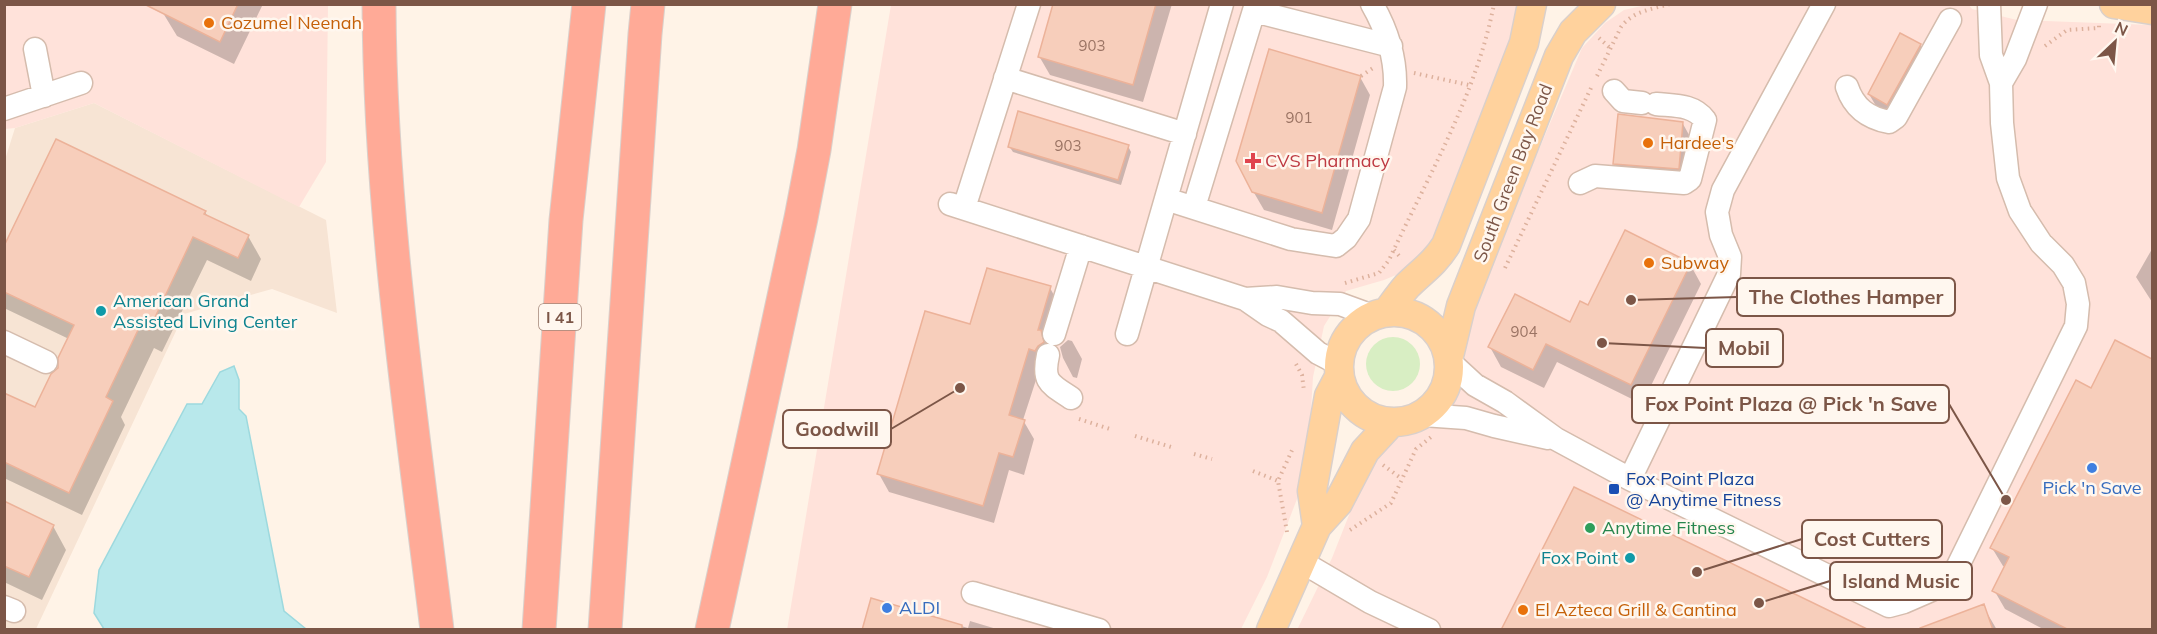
<svg xmlns="http://www.w3.org/2000/svg" width="2157" height="634" font-family="Mulish,sans-serif">
<style>
.residential{fill:#f7e4d4}
.commercial{fill:#ffe2da}
.green{fill:#d8eec3}
.water{fill:#b8e8eb;stroke:#9dd9de;stroke-width:1.5}
.shadow{fill:#0003}
.building{fill:#f7cebb;stroke:#ecb299;stroke-width:1.5}
.lines{fill:none;stroke-linecap:round;stroke-linejoin:round}
.minor-casing{stroke:#d5bcad;stroke-width:25}
.major-casing{stroke:#dad0cb;stroke-width:31}
.highway-casing{stroke:#dad0cb;stroke-width:35}
.path{stroke:#ddb19d;stroke-width:4;stroke-dasharray:1.5 4.5;stroke-linecap:butt}
.minor{stroke:#fff;stroke-width:22}
.major{stroke:#ffd29d;stroke-width:28}
.highway{stroke:#ffaa97;stroke-width:33}
.food-dot{fill:#e8710a;stroke:#fff7ef;stroke-width:2}
.health-dot{fill:#e0444e;stroke:#fff7ef;stroke-width:2}
.culture-dot{fill:#0f9aa8;stroke:#fff7ef;stroke-width:2}
.shop-dot{fill:#3f7fe0;stroke:#fff7ef;stroke-width:2}
.transit-dot{fill:#1a4fb4;stroke:#fff7ef;stroke-width:2}
.leisure-dot{fill:#2e9e5b;stroke:#fff7ef;stroke-width:2}
.labels{text-anchor:middle;stroke-width:5;stroke-linejoin:round;paint-order:stroke}
.number-label{font-size:15px;fill:#9b7464}
.shield{fill:#fff7ef;stroke:#a38679;stroke-width:1.5}
.shield-label{font-size:16px;font-weight:bold;fill:#7c5647}
.food-label{font-size:18px;fill:#c56008;stroke:#fff7ef;text-anchor:start}
.health-label{font-size:18px;fill:#be3a42;stroke:#fff7ef;text-anchor:start}
.street-label{font-size:18px;fill:#7c5647;stroke:#fff7ef}
.culture-label{font-size:18px;fill:#0d838f;stroke:#fff7ef;text-anchor:start}
.transit-label{font-size:18px;fill:#164399;stroke:#fff7ef;text-anchor:start}
.shop-label{font-size:18px;fill:#366cbe;stroke:#fff7ef}
.leisure-label{font-size:18px;fill:#27864d;stroke:#fff7ef;text-anchor:start}
.leader{fill:none;stroke:#7c5647;stroke-width:2}
.callout-dot{fill:#7c5647;stroke:#fff7ef;stroke-width:2}
.callout{fill:#fff7ef;stroke:#7c5647;stroke-width:2}
.callout-label{font-size:20px;text-anchor:middle;font-weight:bold;fill:#7c5647}
</style>
<rect width="100%" height="100%" fill="#fff3e7"/>
<!-- residential -->
<path class="residential" d="M94,103L326,220L337,313L272,289L184,314L36,629H5L4,163L15,128Z"/>
<!-- commercial -->
<path class="commercial" d="M1968,4L1972,9L2017,20L2152,25V629L1297,630L1332,558L1368,467L1400,436L1421,428L1452,401L1460,390L1468,332L1480,288L1582,48L1605,23L1624,10L1646,5Z
M5,5H328L326,162L299,207L94,103L15,128L5,129Z
M891,5H1518L1505,61L1437,231L1422,254L1403,272L1384,280L1346,291L1324,326L1313,377L1309,442L1297,499L1267,577L1241,629L787,630Z"/>
<!-- green -->
<path class="green" d="M1366 364a27 27 0 1 1 54 0a27 27 0 1 1-54 0Z"/>
<!-- water -->
<path class="water" d="M234,366L239,380V409L246,416L284,611L306,629H104L94,613L99,570L187,404H202L220,372Z"/>
<!-- shadow -->
<path class="shadow" d="M167,4H263L234,64L177,36L163,13Z
M1054,4H1172L1143,102L1050,75L1039,56Z
M1920,45L1931,63L1898,122L1880,113L1869,94Z
M1360,77L1370,95L1332,230L1264,210L1253,191Z
M1683,124L1693,142L1688,187L1625,182L1615,164Z
M1009,146H1128L1131,152L1121,185L1013,152Z
M205,212L208,217L248,236L261,259L251,281L207,260L162,352L154,348L121,417L125,425L82,515L4,478V395L35,409L60,368L69,339L4,308V250Z
M2152,249V302L2136,277Z
M1690,264L1701,284L1642,404L1557,362L1544,388L1501,367L1490,347L1570,324L1588,307Z
M1050,288L1060,306L1023,420L1034,439L1024,475L1009,470L994,523L889,492L879,474L971,326Z
M1068,340L1072,341L1082,359L1077,378L1073,377L1063,358L1060,347Z
M2116,342L2152,360V630H2045L2005,609L1994,590L2006,567L2003,566L1992,548L2091,390Z
M4,503L53,526L66,550L42,600L4,582Z
M872,600L968,628L970,621L1000,630H864Z
M1983,606L1997,630H1919Z"/>
<!-- building -->
<path class="building" d="M144,4H238L220,42Z
M1053,4H1156L1133,85L1038,57Z
M1900,33L1921,44L1887,105L1868,94Z
M1269,49L1361,76L1322,213L1252,192L1236,161Z
M1018,111L1129,145L1118,180L1008,147Z
M1618,114L1683,122L1679,169L1613,164Z
M56,139L206,211L204,214L249,235L238,258L193,237L149,330L140,326L106,397L113,401L69,493L4,462V393L35,407L51,374L58,368V358L74,325L4,292V246Z
M1625,230L1691,263L1631,385L1546,344L1533,370L1488,347L1515,294L1570,322L1580,301L1588,305Z
M987,268L1051,286L1038,330H1041L1044,342L1038,346L1035,351L1029,349L1009,415L1025,420L1013,457L999,453L983,506L877,474L925,311L970,324Z
M2115,340L2152,359V630H2069L1992,591L2009,557L1990,548L2076,380L2091,388Z
M1574,487L1869,630H1501Z
M4,501L54,525L29,577L4,566Z
M871,598L962,625V630H862Z
M1984,604L1993,630H1920V628Z"/>
<g class="lines">
<!-- minor casing -->
<g class="minor-casing">
<path id="minor" d="M1254,11L1391,46
M35,49L44,96
M1005,78L1185,134
M2001,83L2015,59L2036,4
M1847,87C1854,108 1868,118 1889,122L1896,117L1950,20
M1614,91L1623,101L1642,103
M4,109L81,83
M1580,183L1595,176L1684,183L1690,179L1705,120C1693,104 1674,106 1656,104
M1166,199L1291,239L1336,246L1346,238L1359,219L1395,87C1396,57 1387,30 1372,4
M950,204L1245,299L1268,315L1281,321L1318,353L1339,364
M1194,207L1256,4
M964,208L1029,4
M1245,299L1277,297L1312,303L1340,304L1373,316
M1054,334L1081,246
M1127,334L1222,4
M4,342L46,362
M1048,355C1042,382 1050,384 1071,398
M1450,362L1475,385L1505,402L1556,439L1630,479L1889,606L1904,602L1950,582L2076,326L2078,304L2074,283L2063,265L2041,243L2020,211L2008,178L2002,123L2001,83L1991,55L1989,4
M1423,415L1466,418L1494,426L1548,438
M1630,479L1729,274L1730,257L1721,235L1717,212L1723,190L1824,4
M1302,562L1370,602L1429,630
M973,593L1099,630
M4,607L14,611"/>
</g>
<!-- major casing -->
<g class="major-casing">
<path id="major" d="M2114,4L2152,10
M1339 367a55 55 0 1 1 110 0a55 55 0 1 1-110 0Z
M1387,312C1393,304 1400,294 1407,286C1422,271 1434,264 1446,245L1524,43L1532,4
M1449,356L1461,306L1559,56L1573,32L1601,4
M1317,526L1312,491L1329,396L1339,377
M1271,630L1317,526L1338,503L1365,451L1391,423"/>
</g>
<!-- highway casing -->
<g class="highway-casing">
<path id="highway" d="M379,4C380,214 412,422 437,630
M539,630L566,220L589,4
M605,630L645,34L648,4
M712,630L801,218L814,150L835,4"/>
</g>
<!-- path -->
<path class="path" d="M1599,38L1610,48
M2045,46L2067,30L2099,28V23
M1414,73L1469,85
M1361,76L1373,68
M1597,76L1621,27C1633,11 1652,9 1670,4
M1394,250L1402,259
M1505,268L1591,88
M1345,283L1379,273L1389,260C1428,176 1476,96 1494,4
M1296,364L1302,375L1304,391
M1079,419L1113,430
M1135,436L1171,447
M1194,454L1212,459
M1383,465L1402,479
M1253,471L1278,481
M1350,530L1391,503L1416,449L1431,437
M1287,532L1278,481L1293,448"/>
<!-- minor -->
<use href="#minor" class="minor"/>
<!-- major -->
<use href="#major" class="major"/>
<!-- highway -->
<use href="#highway" class="highway"/>
</g>
<!-- markers -->
<g class="food-dot">
<circle cx="209" cy="23" r="6"/>
<circle cx="1648" cy="143" r="6"/>
<circle cx="1649" cy="263" r="6"/>
<circle cx="1523" cy="610" r="6"/>
</g>
<path class="health-dot" d="M1250 152h6v6h6v6h-6v6h-6v-6h-6v-6h6z"/>
<g class="culture-dot">
<circle cx="101" cy="311" r="6"/>
<circle cx="1630" cy="558" r="6"/>
</g>
<g class="shop-dot">
<circle cx="2092" cy="468" r="6"/>
<circle cx="887" cy="608" r="6"/>
</g>
<rect class="transit-dot" x="1608" y="483" width="12" height="12" rx="3"/>
<circle class="leisure-dot" cx="1590" cy="528" r="6"/>
<g class="labels">
<!-- number labels -->
<g class="number-label">
<text x="1092" y="51">903</text>
<text x="1299" y="123">901</text>
<text x="1068" y="151">903</text>
<text x="1524" y="337">904</text>
</g>
<!-- shield labels -->
<rect class="shield" x="539" y="304" width="42" height="26" rx="4.5"/>
<g class="shield-label">
<text x="560" y="323">I 41</text>
</g>
<!-- food labels -->
<g class="food-label">
<text x="221" y="29">Cozumel Neenah</text>
<text x="1660" y="149">Hardee's</text>
<text x="1661" y="269">Subway</text>
<text x="1535" y="616">El Azteca Grill &amp; Cantina</text>
</g>
<!-- health labels -->
<g class="health-label">
<text x="1265" y="167">CVS Pharmacy</text>
</g>
<!-- street labels -->
<g class="street-label">
<text transform="translate(1513 173) rotate(-69)" y="6">South Green Bay Road</text>
</g>
<!-- culture labels -->
<g class="culture-label">
<text x="113" y="307">American Grand<tspan x="113" dy="21">Assisted Living Center</tspan></text>
<text x="1618" y="564" text-anchor="end">Fox Point</text>
</g>
<!-- transit labels -->
<g class="transit-label">
<text x="1626" y="485">Fox Point Plaza<tspan x="1626" dy="21">@ Anytime Fitness</tspan></text>
</g>
<!-- shop labels -->
<g class="shop-label">
<text x="2092" y="494">Pick 'n Save</text>
<text x="899" y="614" text-anchor="start">ALDI</text>
</g>
<!-- leisure labels -->
<g class="leisure-label">
<text x="1602" y="534">Anytime Fitness</text>
</g>
</g>
<!-- callouts -->
<path class="leader" d="M1631 300L1737 297M1602 343L1706 348M2006 500L1949 404M960 388L891 429M1697 572L1802 539M1759 603L1830 581"/>
<g class="callout-dot">
<circle cx="1631" cy="300" r="6"/>
<circle cx="1602" cy="343" r="6"/>
<circle cx="2006" cy="500" r="6"/>
<circle cx="960" cy="388" r="6"/>
<circle cx="1697" cy="572" r="6"/>
<circle cx="1759" cy="603" r="6"/>
</g>
<g class="callout">
<rect x="1737" y="278" width="218" height="38" rx="6"/>
<rect x="1706" y="329" width="77" height="38" rx="6"/>
<rect x="1632" y="385" width="317" height="38" rx="6"/>
<rect x="783" y="410" width="108" height="38" rx="6"/>
<rect x="1802" y="520" width="140" height="38" rx="6"/>
<rect x="1830" y="562" width="142" height="38" rx="6"/>
</g>
<g class="callout-label">
<text x="1846" y="304">The Clothes Hamper</text>
<text x="1744" y="355">Mobil</text>
<text x="1791" y="411">Fox Point Plaza @ Pick 'n Save</text>
<text x="837" y="436">Goodwill</text>
<text x="1872" y="546">Cost Cutters</text>
<text x="1901" y="588">Island Music</text>
</g>
<!-- border -->
<rect width="2157" height="634" fill="none" stroke="#7c5647" stroke-width="12"/>
<!-- north arrow -->
<g transform="translate(2115 42) rotate(26)" stroke="#fff7ef" stroke-width="4.5" paint-order="stroke">
<path d="M0-4.5L10 22L0 15L-10 22Z" fill="#7c5647"/>
<text y="-9" font-size="16" font-weight="bold" text-anchor="middle" fill="#7c5647">N</text>
</g>
</svg>
